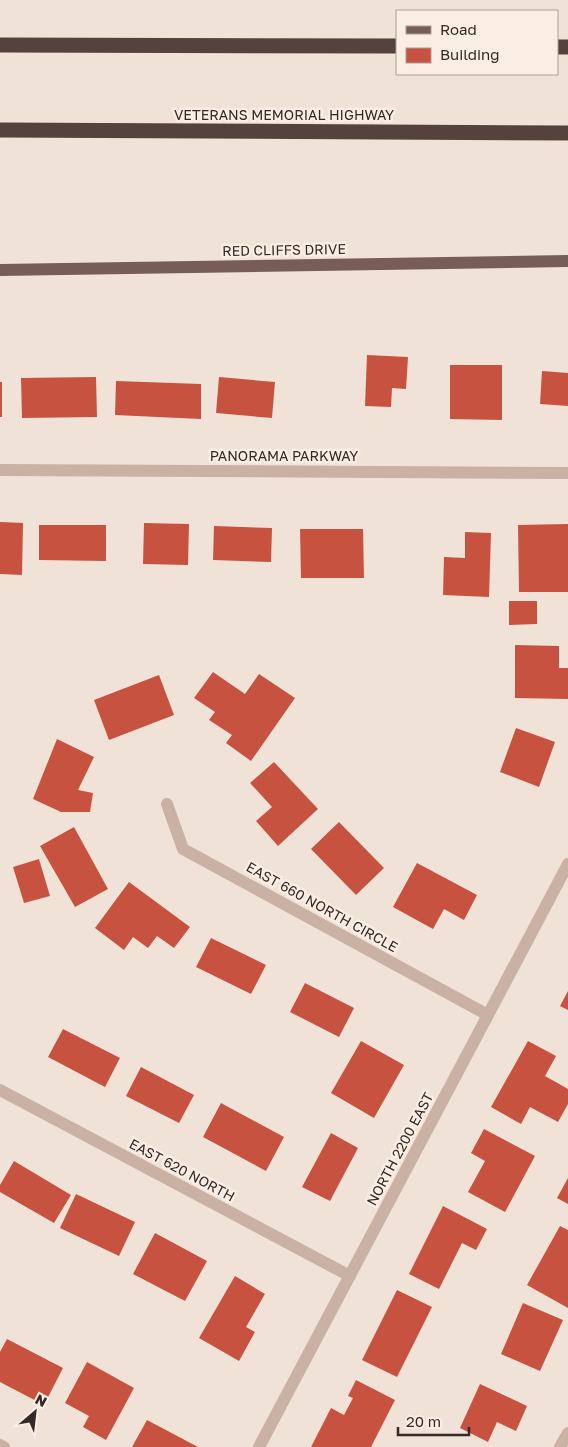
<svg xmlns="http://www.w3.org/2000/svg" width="568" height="1447" font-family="'Golos Text',sans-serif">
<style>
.building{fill:#c75240}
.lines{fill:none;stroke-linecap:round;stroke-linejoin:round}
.minor{stroke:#c9b1a4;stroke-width:12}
.primary{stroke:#765e56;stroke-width:12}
.motorway{stroke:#55413d;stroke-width:15}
.labels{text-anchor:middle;stroke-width:5;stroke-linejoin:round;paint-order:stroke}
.street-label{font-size:14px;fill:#342926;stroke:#f9ede4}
</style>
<rect width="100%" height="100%" fill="#f1e2d8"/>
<!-- building -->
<path class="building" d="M367,355L408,357L406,389L392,388L391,407L365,406Z
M450,365H502V420L450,419Z
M542,371L568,373V406L540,404Z
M96,377L97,417L22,418L21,378Z
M219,377L275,382L272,418L216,413Z
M116,381L201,384V419L115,415Z
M0,382H2V417H0Z
M0,522L23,523L22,575L0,574Z
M144,523L189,524L188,565L143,564Z
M568,524V592H519L518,525Z
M39,525H106V561L39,560Z
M214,526L272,528L271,562L213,560Z
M300,529H363L364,578H301Z
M465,532L491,533L489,597L443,595L444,557L465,558Z
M509,601H537V624L509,625Z
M515,645L559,646V668H568V699L515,698Z
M213,672L245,694L259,674L295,698L251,761L226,743L232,735L209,720L215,712L194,698Z
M159,675L174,715L109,740L94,700Z
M516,728L555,742L539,787L500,772Z
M57,739L94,757L78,790L93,793L90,812H61L33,799Z
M274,762L318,809L278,846L256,821L272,807L250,783Z
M339,822L384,868L356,895L311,849Z
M74,827L108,889L75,907L40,846Z
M39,859L50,896L24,903L13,867Z
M417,863L477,895L464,920L444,909L433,929L393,907Z
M129,882L190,927L174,948L157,936L148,948L133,937L124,950L95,928Z
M211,938L266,965L251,994L196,967Z
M305,983L354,1008L339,1037L290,1012Z
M568,991V1010L560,1006Z
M63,1029L120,1058L105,1087L48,1057Z
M361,1041L404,1065L374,1118L331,1093Z
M528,1041L556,1056L545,1076L568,1089V1104L558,1122L530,1107L521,1124L491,1107Z
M141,1067L194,1095L179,1123L126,1096Z
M221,1103L284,1137L266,1171L203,1137Z
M484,1129L535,1156L505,1212L468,1192L485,1161L471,1153Z
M331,1133L358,1148L330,1201L302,1187Z
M14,1161L71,1195L54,1223L0,1192V1185Z
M568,1178V1204L557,1198Z
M76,1194L135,1222L119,1256L60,1228Z
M443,1206L487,1229L476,1250L462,1243L439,1289L409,1274Z
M560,1226L568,1230V1308L527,1285Z
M155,1233L207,1261L185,1301L133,1274Z
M235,1276L265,1294L246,1327L255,1332L239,1361L199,1338Z
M397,1290L432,1307L397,1377L362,1360Z
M523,1303L563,1320L540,1371L501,1354Z
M7,1339L63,1368L44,1405L0,1382V1352Z
M87,1362L134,1388L106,1440L83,1427L89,1416L65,1403Z
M356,1380L395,1400L371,1447H311L331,1408L344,1415L353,1398L348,1396Z
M480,1384L527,1406L516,1431L497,1422L488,1442L460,1428Z
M147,1420L198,1447H132Z"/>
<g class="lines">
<!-- minor -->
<path class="minor" d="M0,470L568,473
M167,804L183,849L488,1015
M0,1090L350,1276
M0,1445L4,1447
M259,1447L568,864
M560,1447L568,1433"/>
<!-- primary -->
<path class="primary" d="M0,270L568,261"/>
<!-- motorway -->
<path class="motorway" d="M0,45L397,46
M557,47H568
M0,130L568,133"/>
</g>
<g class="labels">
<!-- street labels -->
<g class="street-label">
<text x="284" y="120">VETERANS MEMORIAL HIGHWAY</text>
<text transform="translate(284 250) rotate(-1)" y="5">RED CLIFFS DRIVE</text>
<text x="284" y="461">PANORAMA PARKWAY</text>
<text transform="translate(322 907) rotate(29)" y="5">EAST 660 NORTH CIRCLE</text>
<text transform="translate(400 1149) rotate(-62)" y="5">NORTH 2200 EAST</text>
<text transform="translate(182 1170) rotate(28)" y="5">EAST 620 NORTH</text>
</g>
</g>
<!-- legend -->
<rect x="396" y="10" width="162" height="65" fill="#f9ede4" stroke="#aa9f98"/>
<rect x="406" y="26" width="25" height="8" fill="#765e56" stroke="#aa9f98"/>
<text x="440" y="35" font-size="15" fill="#342926">Road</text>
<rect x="406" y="48" width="25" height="15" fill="#c75240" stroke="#aa9f98"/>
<text x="440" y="60" font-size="15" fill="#342926">Building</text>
<!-- north arrow -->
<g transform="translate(35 1412) rotate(28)" stroke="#f9ede4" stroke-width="4" paint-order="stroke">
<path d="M0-4L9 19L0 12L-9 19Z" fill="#342926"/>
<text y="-8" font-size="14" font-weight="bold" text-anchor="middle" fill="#342926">N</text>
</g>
<!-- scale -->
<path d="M398 1427v8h71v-8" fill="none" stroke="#342926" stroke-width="2.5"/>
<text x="406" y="1427" font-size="15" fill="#342926" stroke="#f9ede4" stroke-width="4" paint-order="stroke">20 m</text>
</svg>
